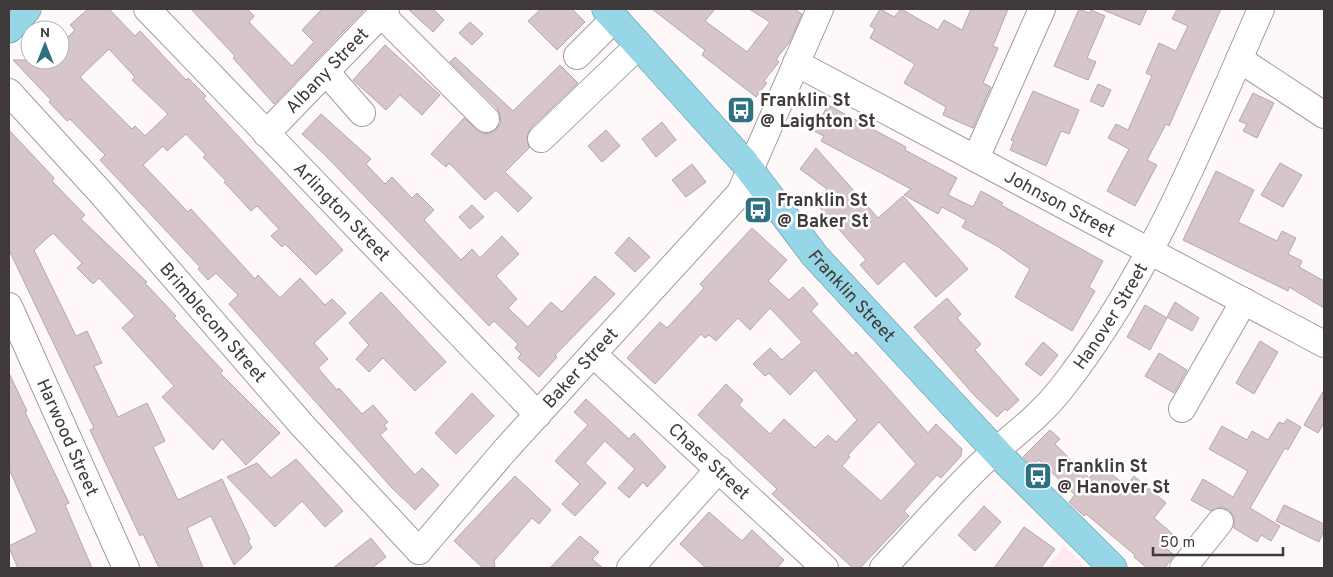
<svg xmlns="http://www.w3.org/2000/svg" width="1333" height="577" font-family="Overpass,sans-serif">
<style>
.built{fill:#feeaee}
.building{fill:#d6c6c9;stroke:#b5a6a9;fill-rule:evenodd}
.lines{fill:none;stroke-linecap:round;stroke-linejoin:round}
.minor-casing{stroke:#a7999b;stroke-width:28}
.major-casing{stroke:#4a8d9f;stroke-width:29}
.minor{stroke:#fff;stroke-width:26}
.major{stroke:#96d6e6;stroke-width:28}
.labels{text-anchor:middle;stroke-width:5;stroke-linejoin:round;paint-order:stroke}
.street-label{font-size:18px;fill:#40393a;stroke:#fff}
.poi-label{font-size:18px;font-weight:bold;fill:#40393a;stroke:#fff;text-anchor:start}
</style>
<rect width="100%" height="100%" fill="#fef8f9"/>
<!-- built -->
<path class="built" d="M1064,546L1087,568H1046Z"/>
<!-- building -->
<path class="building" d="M88,9H109L135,36L140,31L186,80L188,78L206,96L203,98L343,250L316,275L285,244L282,247L271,236L279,229L257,206L251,211L224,182L226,181L203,157L206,155L186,134L167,151L163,146L143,165L188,212L191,209L255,279L258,275L280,298L300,278L325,305L332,299L346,313L314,343L328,359L318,368L337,390L339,388L362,414L373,405L388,422L384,425L387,429L380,435L415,475L422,468L439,485L415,510L391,487L229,304L238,295L216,273L208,280L198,269L200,267L100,160L105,155L70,119L67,121L49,102L51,100L13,60H60V45L75,30L70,25ZM109,49L135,77L132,80L168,114L145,136L135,126L132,129L80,77Z
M191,9H247L254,16L249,22L292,66L314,42L302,30L322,9H365L274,104L233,58L235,56Z
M408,9H433L444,20L433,32Z
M541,9H572L585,22L557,50L528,21Z
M652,9H715L705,21L747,52L770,22L749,9H794L802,14L789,43L776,59L779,62L764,81L767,83L756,97L702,55L705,50Z
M880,9L894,17L901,9L938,30L944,20L962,30L971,9H1008L993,46L998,48L983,83L991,87L973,128L943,115L946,107L904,83L915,64L870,38L875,29L870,26Z
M1079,9L1089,13L1091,10L1105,16L1087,58L1096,62L1088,80L1054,66Z
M1101,9H1147L1140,25Z
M1177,9H1221L1169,126L1166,124L1147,160L1157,165L1135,206L1107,191L1129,149L1108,138L1116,124L1128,130L1152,76L1146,73L1159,43L1176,51L1188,26L1172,19Z
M470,22L483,34L472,45L459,33Z
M385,45L440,95L422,115L400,95L386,110L353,80Z
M455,57L513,111L560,65L578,83L531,128L527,135L529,148L505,172L532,198L518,212L496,190L485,200L449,163L446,167L431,154L464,118L483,134L490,133L496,130L501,122L500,115L497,108L450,62Z
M1098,84L1111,90L1103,107L1090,101Z
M1033,91L1079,110L1069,134L1061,131L1046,166L1010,150L1014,141L1011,140Z
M1253,93L1274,103L1257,138L1243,131L1247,124L1239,121Z
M828,105L906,147L905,150L957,178L948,195L973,207L981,191L1003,203L1001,205L1103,261L1089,287L1095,291L1072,331L1015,297L1030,269L997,246L962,227L966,220L942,207L938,214L904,195L911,189L821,141L824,136L814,131Z
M321,114L371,159L366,164L385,184L392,177L412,198L417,193L434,210L424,220L461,260L472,249L480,258L502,236L519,254L496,276L517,299L508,308L528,327L551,302L562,312L595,276L615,294L555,355L557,357L539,377L518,358L521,354L515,348L518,344L494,321L489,326L325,155L302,134Z
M662,122L676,140L656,157L642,139Z
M9,130L54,178L52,181L85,215L81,219L147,282L145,283L176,316L174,318L223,371L220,373L280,433L246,465L222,439L213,450L162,397L174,386L122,328L135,316L99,278L93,284L77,268L82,263L53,233L34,250L76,336L87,331L102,363L94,366L118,417L147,403L165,441L153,447L178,500L222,479L250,539L248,540L252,548L234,565L211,516L187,528L203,568H159L143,534L140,536L90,430L94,428L9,250Z
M606,130L620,146L602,162L588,146Z
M816,148L878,218L903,196L968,269L936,297L904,261L878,285L860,265L866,260L814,201L827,189L800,169Z
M1280,163L1302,175L1283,207L1261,195Z
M692,164L706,182L686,197L672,180Z
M1216,171L1254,190L1238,222L1277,241L1282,231L1296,238L1288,254L1302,261L1299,267L1324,281V308L1289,287L1288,291L1183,240Z
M472,205L484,217L470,229L459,217Z
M752,228L787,260L768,281L789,300L803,287L818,304L811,311L853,356L856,352L928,433L936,424L962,449L961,456L941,478L937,475L904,511L909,516L860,568H853L772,494L777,489L698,415L726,384L743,400L739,405L770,434L784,419L815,448L828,435L836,442L857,420L815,370L790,395L769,373L765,376L753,364L770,348L782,360L802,342L770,308L750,330L738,318L716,341L709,335L705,338L701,334L655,384L627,358L660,322L667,328L704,288L700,284ZM879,422L916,464L881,501L842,466L850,457L848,455Z
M629,237L650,257L635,272L615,253Z
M381,292L446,362L415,391L383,358L369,372L356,359L369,345L349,323Z
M947,298L961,314L957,318L981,344L975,350L1019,400L1007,411L1005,409L997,417L975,396L914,327Z
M1175,302L1199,318L1192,331L1167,317Z
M1145,305L1167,318L1150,350L1127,337Z
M1260,341L1278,352L1254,394L1236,383Z
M1043,342L1058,355L1041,376L1025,364Z
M1159,353L1187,370L1174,393L1145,376Z
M9,373L27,411L25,412L69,503L65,505L92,568H18L9,548V546L37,532L9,469Z
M1324,390V423L1318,433L1304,425Z
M472,393L494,416L456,454L435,433Z
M586,399L629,439L634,433L666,467L647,487L643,482L629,498L618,488L635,469L605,441L585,463L606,483L575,516L562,504L580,484L555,461L588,425L574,412Z
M1287,419L1301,427L1288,450L1285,448L1250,508L1280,526L1271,541L1261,535L1257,542L1234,528V517L1229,510L1222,507L1211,511L1191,500L1203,479L1233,497L1248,471L1209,449L1222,426L1247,440L1252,431L1268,440L1279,422L1284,424Z
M1050,430L1060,439L1055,444L1089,478L1101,465L1126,486L1134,476L1166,503L1154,518L1176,537L1166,548L1174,555L1165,568H1147L1134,557L1135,555L1086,514L1084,516L1069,502L1075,495L1039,460L1032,466L1023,457Z
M296,459L343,511L325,527L302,501L275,527L227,477L257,463L271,478Z
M515,476L551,510L539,524L532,518L494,561L495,568H483L454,541Z
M1284,505L1324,524V530L1319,542L1276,521Z
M984,506L1001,522L975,551L958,535Z
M709,512L742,541L752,530L784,560L777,568H706L680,544Z
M1024,527L1055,549L1041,568H994Z
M580,536L599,552L592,559L603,568H550Z
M371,538L386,557L372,568H333Z"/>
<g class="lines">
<!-- minor casing -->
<g class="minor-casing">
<g id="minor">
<path id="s1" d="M147,9L538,415"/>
<path d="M381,14L486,119"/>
<path d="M577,56L615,18"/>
<path d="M1239,59L1324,115"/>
<path id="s2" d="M796,63L1324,344"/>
<path d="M326,72L362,113"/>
<path id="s3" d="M9,92L102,194L302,425L419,551"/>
<path id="s4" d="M266,134L386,9"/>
<path d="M541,139L639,45"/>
<path d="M976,158L1042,9"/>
<path id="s5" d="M9,306L126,568"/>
<path id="s6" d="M593,354L825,568"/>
<path d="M1182,409L1244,301"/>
<path id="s7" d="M419,551L506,449L740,193L820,9"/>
<path d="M630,568L719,469"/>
<path id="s8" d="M883,568C915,534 945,499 979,466C1007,439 1036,421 1061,389C1150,276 1204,139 1261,9"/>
<path d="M1183,568L1220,522"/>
</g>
</g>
<!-- major casing -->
<g class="major-casing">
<g id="major">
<path id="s9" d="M606,9L744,162L815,256L1006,462L1113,568"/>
<path d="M9,29L27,9"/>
</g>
</g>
<!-- minor -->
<use href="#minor" class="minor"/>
<!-- major -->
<use href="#major" class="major"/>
</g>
<!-- icons -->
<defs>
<g id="bus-square" transform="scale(1.4375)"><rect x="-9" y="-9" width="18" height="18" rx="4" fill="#2e7182" stroke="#fff"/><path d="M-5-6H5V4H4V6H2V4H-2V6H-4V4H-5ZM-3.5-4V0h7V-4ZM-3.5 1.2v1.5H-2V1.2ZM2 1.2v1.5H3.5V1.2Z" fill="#fff"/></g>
</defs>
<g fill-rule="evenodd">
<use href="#bus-square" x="741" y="110"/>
<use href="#bus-square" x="758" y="210"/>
<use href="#bus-square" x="1038" y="476"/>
</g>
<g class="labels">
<!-- street labels -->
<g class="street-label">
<text dy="6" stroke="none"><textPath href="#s4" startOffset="88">Albany Street</textPath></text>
<text dy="6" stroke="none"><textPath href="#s2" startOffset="299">Johnson Street</textPath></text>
<text dy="6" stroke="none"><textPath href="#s1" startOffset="281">Arlington Street</textPath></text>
<text dy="6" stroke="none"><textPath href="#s9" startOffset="378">Franklin Street</textPath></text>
<text dy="6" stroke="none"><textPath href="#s8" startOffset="341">Hanover Street</textPath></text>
<text dy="6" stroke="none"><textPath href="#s3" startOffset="308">Brimblecom Street</textPath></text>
<text dy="6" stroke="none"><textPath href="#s7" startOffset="244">Baker Street</textPath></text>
<text dy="6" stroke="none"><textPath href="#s5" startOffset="144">Harwood Street</textPath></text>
<text dy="6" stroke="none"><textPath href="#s6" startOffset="158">Chase Street</textPath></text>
</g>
<!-- poi labels -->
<g class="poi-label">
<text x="760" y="106">Franklin St<tspan x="760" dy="21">@ Laighton St</tspan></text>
<text x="777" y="206">Franklin St<tspan x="777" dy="21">@ Baker St</tspan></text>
<text x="1057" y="472">Franklin St<tspan x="1057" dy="21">@ Hanover St</tspan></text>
</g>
</g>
<!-- border -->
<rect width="1333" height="577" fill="none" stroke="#40393a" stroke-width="20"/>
<!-- north arrow -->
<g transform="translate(45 45)"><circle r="24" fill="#ffffff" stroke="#b3b0b0"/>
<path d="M0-4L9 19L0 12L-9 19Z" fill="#2e7182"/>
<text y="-8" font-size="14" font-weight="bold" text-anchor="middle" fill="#40393a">N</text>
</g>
<!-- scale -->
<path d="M1153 547v8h130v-8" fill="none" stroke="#40393a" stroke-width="2.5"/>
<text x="1160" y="547" font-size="15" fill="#40393a" stroke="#ffffff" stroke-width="4" paint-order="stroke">50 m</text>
</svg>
